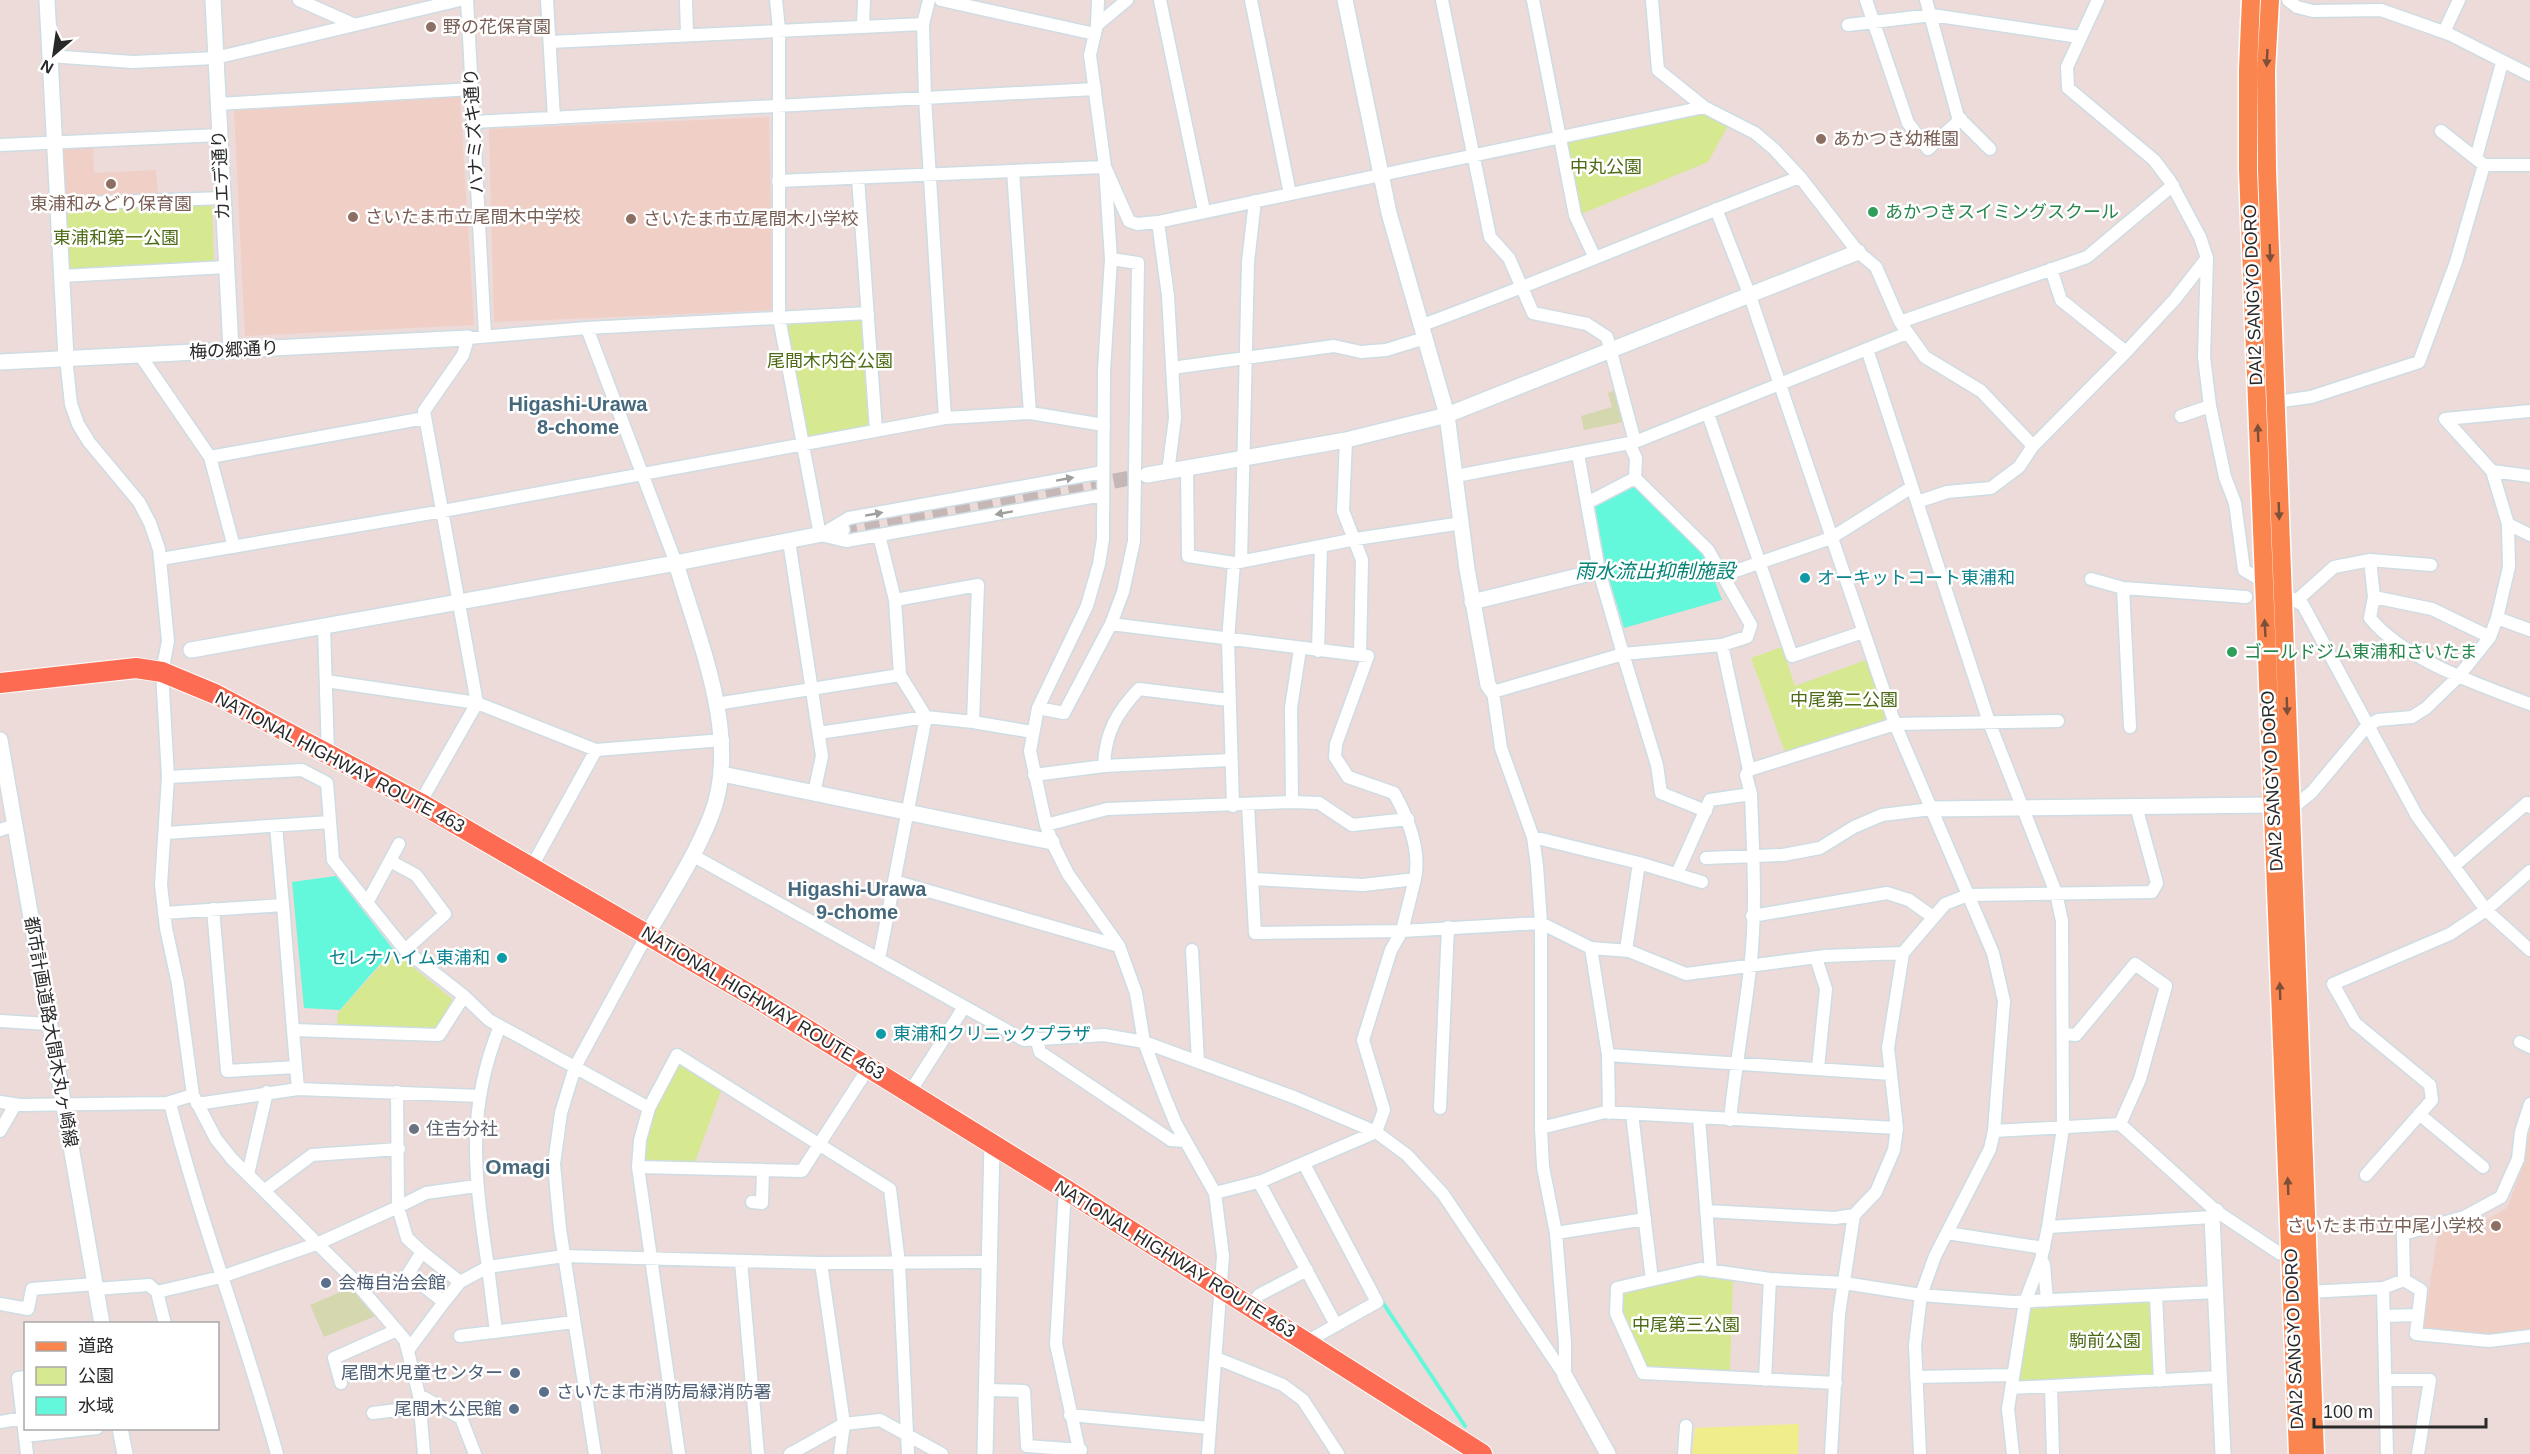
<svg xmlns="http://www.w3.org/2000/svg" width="2530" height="1454" font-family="Helvetica,'Noto Sans JP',sans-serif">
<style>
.education{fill:#f0cfc6}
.green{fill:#d6e890}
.cemetery{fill:#d5d8af}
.pitch{fill:#f0ed8b}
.water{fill:#63f8db}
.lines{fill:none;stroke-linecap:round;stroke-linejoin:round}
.stream{stroke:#63f8db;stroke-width:4}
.tertiary-tunnel{stroke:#c5b7b6;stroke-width:15;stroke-dasharray:15 8;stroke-linecap:butt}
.minor-casing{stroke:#cedce3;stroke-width:15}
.tertiary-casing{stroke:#cedce3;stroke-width:18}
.primary-casing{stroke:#fff;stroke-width:21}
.trunk-casing{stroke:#fff;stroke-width:22}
.minor{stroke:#fff;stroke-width:12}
.tertiary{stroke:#fff;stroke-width:15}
.primary{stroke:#fb854f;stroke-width:18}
.trunk{stroke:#fd6b52;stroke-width:20}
.oneway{fill:#7d4e38}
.oneway2{fill:#9f9f9f}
.education-dot{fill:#8d6e63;stroke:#fff;stroke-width:2}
.leisure-dot{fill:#2e9e5b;stroke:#fff;stroke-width:2}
.culture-dot{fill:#0f9aa8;stroke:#fff;stroke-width:2}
.worship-dot{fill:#6b7280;stroke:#fff;stroke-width:2}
.service-dot{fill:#5c6f8a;stroke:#fff;stroke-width:2}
.labels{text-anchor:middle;stroke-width:5;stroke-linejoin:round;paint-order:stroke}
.education-label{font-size:18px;fill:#785e54;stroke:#fff;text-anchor:start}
.street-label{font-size:18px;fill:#292929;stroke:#fff}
.park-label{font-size:18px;fill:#4d6a14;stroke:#fff}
.leisure-label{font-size:18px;fill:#27864d;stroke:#fff;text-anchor:start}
.culture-label{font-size:18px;fill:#0d838f;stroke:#fff;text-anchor:start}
.worship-label{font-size:18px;fill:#5b616d;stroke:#fff;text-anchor:start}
.service-label{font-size:18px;fill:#4e5e75;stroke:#fff;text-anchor:start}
.neighbourhood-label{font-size:20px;font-weight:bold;fill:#46687c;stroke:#fff}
.water-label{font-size:20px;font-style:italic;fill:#068577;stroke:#fff}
.quarter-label{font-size:21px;font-weight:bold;fill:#46687c;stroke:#fff}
</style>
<rect width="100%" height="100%" fill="#ecdbd9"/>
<!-- education -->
<path class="education" d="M460,97L474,325L245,336L234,110Z
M769,117L773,310L494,322L489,129Z
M93,147L94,173L156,170L158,195L71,200L65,196L63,153L66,148Z
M2530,1128V1330L2489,1335L2423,1329L2438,1232L2486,1220L2507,1208L2520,1174Z"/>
<!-- green -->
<path class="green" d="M1704,112L1728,126L1708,162L1581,214L1567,146L1571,140Z
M212,203L214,263L74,271L70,267L66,217L71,210Z
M858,318L864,322L871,422L867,428L813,439L807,436L788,328L790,323Z
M1782,647L1795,686L1866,660L1885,717L1882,721L1785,752L1751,658Z
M393,951L451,998L452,1003L437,1026L430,1030L337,1025L338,1013Z
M682,1065L721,1091L695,1162H647L643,1158L657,1102L676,1067Z
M1696,1277L1733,1279L1730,1372L1647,1369C1639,1353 1614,1308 1622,1291Z
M2148,1301L2153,1304L2156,1371L2153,1376L2017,1384L2030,1309Z"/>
<!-- cemetery -->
<path class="cemetery" d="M1615,390L1623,422L1584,430L1581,416L1612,407L1608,393Z
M352,1287L378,1315L324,1337L310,1305Z"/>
<!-- pitch -->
<path class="pitch" d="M1799,1424L1798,1454H1692L1695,1428Z"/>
<!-- water -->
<path class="water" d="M1633,484L1704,553L1722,600L1624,628L1606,568L1595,506Z
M336,876L393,949L340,1010L304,1008L292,882Z"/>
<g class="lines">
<!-- stream -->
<path class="stream" d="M1381,1300L1465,1426"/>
<!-- tertiary-tunnel -->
<path class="tertiary-tunnel" d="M842,530L1147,475"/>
<!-- minor casing -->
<g class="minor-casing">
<path id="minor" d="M299,0L355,25
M467,0L485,335
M547,0L554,118
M686,0L687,34
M776,0L779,29V318L820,535
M929,0L923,24L925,98L945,418
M941,0L1095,34
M1098,0L1097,25L1090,55L1105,167L1111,259L1104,370L1103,539L1099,564L1087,606L1038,708L1030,751L1046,825L1052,842L1068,874L1119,946L1136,993L1144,1042L1164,1095L1176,1124L1215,1193L1223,1256L1208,1454
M1160,0L1204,211
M1251,0L1290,194
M1442,0L1490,237L1509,258L1533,313L1587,324L1607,337L1635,442
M1533,0L1575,215L1594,256
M1652,0L1658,70L1704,107L1755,133L1774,149L1800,177L1858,252L1876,267L1900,322L1925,357L1981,391L2033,446
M1866,0L1908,123L1928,149L1961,119
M1926,0L1958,117L1990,149
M2098,0L2067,67L2068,88L2154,160L2170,181L2200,237L2207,258L2204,357L2210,406
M2288,0L2297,7L2313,11L2381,10L2449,34L2530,75
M1097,25L1127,0
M1848,25L1932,15L2079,37
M863,26L864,0
M2444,32L2459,0
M550,42L923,24
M49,56L133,62L215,58L460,0
M218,104L472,89
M474,122L1095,89
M2441,131L2484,165H2530
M0,145L219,135
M2476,158L2502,63
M1013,171L1030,413
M858,178L876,430
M778,181L1105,167L1129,221L1137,224L1158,222L1704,107
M58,204L223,198
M1716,209L1750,296L1895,724L1993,953L2004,1001L1994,1131L1990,1149L1935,1256L1921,1295L1915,1345L1920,1454
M1158,222L1168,296L1175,418L1168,472
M2051,269L2061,300L2126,352
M62,276L226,267
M1900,322L2087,257L2173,185
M1420,326C1548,279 1673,225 1800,177
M587,328L676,563
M1867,349L1989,722L2056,893L2062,921L2063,1128L2048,1227L2041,1260L2025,1302L2008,1409L2013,1454
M140,355L210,457L234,547
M66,358L71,404L78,424L89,442L139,502L150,523L159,549L168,641L162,672L168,777L161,885L166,928L178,984L193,1095L216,1139L232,1159L351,1277L405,1340L419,1395L424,1454
M1172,368L1334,346L1361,352L1386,350L1425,338
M2275,402L2311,397L2419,362L2456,262L2484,165
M1708,414L1792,656L1863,632
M2181,416L2210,406L2225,477L2235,503L2244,570L2303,605L2417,816L2486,910L2530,950
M2445,419L2530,411
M1346,440L1343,511L1362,560L1360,655
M1578,454L1599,571L1623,654L1722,645L1747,637L1751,625L1708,550L1635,478
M210,457L425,418
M1187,469L1188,556L1234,563L1356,539L1462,523
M2492,471L2530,476
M1456,476L1635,442L1907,333
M1917,502L1947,492L1991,488L2019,467L2033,446L2126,352L2175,299L2207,258
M1587,503L1635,478L1636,458L1629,443
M2508,524L2530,535
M829,530L849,518L1103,472
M821,535L846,541L1103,495
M789,541L822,756L814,793
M161,559L443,511L945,418L1030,413L1104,425
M2370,560L2374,597L2370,618C2404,660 2480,685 2530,704
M1241,561L1248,262L1255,201
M1721,576L1831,538L1912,487
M2091,579L2123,588L2246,597
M2123,588L2130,727
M2374,597L2432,609L2490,637
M895,600L978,585L973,722
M2296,601L2334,567L2370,560L2431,565
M2497,618L2530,630
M1111,624L1368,656L1336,744L1335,757L1348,777L1394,793C1408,818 1421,850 1415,879
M324,626L328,754
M1722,645L1749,770
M1318,651L1321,546
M326,681L477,703L596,750L723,740
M716,704L900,675
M1038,708L1064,713L1111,624L1123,592L1134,541L1138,263L1111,259
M819,733L926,717L973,722L1032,732
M1104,766C1105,733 1117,712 1139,689L1228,700
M1034,775L1104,766L1230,760
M168,777L302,770L327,783L333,860L405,950L464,996
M1292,802L1291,708L1300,649
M420,803L477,703L424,411L463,355L468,338L587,328L868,313
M1248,805L1255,933L1402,931L1541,923L1591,948L1629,951L1686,974L1825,956L1903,953L1945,904L1968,895L2152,892L2157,883L2136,806
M1233,806L1228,640L1234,563
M2291,809L2312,792L2367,726L2378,720L2412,717L2426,708L2458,677L2490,637L2497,618L2509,567L2508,524L2492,471L2445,419
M1046,825L1107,809L1292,802L1319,803L1352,825L1408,819
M276,826L283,905
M0,830L15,825
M166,833L330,822
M1533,837L1639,863L1702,882
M692,855L1024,1040L1104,1035L1144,1042L1296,1098L1376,1132L1407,1155L1443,1194L1565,1376
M1706,858L1783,855L1820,848L1854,827L1882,815L1931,809
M390,861L416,875L445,914L405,950
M2454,866L2527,803L2530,807
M531,868L596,750
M1677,874L1710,800L1751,794L1746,775L1749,770L1895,724L2058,721
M894,881L1119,946
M367,903L399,844
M213,909L227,1071L296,1067
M164,913L283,905L293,1030L439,1035L464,996L489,1020L649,1108L640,1140L638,1167L679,1454
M1752,916L1887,893L1909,900L1933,917
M1591,948L1608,1055L1609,1113
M1192,950L1198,1062
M1626,950L1639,863
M1816,958L1826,989L1818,1068
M879,959L926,717L900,675L895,600L879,535
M0,1021L49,1024
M500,1026C465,1111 475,1179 488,1267L564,1256L821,1263L988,1262
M293,1030L298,1089
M2064,1034L2076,1035L2135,964L2166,986L2140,1079L2120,1124
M1036,1038L1040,1052L1171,1140L1185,1141
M2520,1042L2530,1047
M1608,1055L1891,1074
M397,1092L398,1207L426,1193L476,1186
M910,1092L964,1007
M0,1102L20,1105L167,1103L193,1095
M170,1103C200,1222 245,1336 277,1454
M197,1104L298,1089L480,1096
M649,1108L677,1055L890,1189L899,1263L908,1454
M1440,1108L1448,927
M1632,1114L1652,1280
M2419,1114L2483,1167
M1699,1118L1711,1271
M1730,1120C1735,1069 1744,1020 1750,969C1757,912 1753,852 1751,794
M1541,1128L1605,1112L1897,1128
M0,1131L15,1105
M1994,1131L2120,1124L2216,1211L2279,1253L2291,1257
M1304,1164L1377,1302L1306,1342
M638,1167L802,1171L869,1067
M248,1174L267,1092
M2366,1175L2432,1100L2430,1085L2355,1023L2333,984L2450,934L2486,910L2530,871
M1259,1182L1336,1325
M1065,1189L1056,1344L1080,1454
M265,1190L312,1155L399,1149
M1215,1193L1262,1181L1376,1132L1384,1110L1363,1040L1391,950L1402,931L1415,879L1363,885L1253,879
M752,1202L762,1203L763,1170
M1706,1211L1835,1218L1854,1215L1876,1192L1894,1150L1897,1128L1888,1048L1903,953
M2048,1227L2212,1217
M1556,1233L1645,1219
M1947,1233L2044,1248
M422,1252L460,1282
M2041,1260L2044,1264L2047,1301
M741,1261L758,1454
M821,1263L844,1424L840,1454
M2404,1280L2421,1290L2416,1334L2489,1341L2530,1336
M96,1289L149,1285L157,1292L165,1324
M157,1292L221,1277L319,1243L398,1207L407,1238L422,1252L408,1274L444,1302L409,1349
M2308,1292L2383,1288
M2156,1295L2160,1381
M444,1302L460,1282L488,1267L496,1332
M0,1304L28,1309L32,1289L95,1284
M1251,1307L1259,1295L1307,1270
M2384,1316L2418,1315
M460,1336L574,1322
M1216,1358L1283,1385L1303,1400L1338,1454
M1565,1376V1343L1556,1233L1543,1167L1541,1128V923L1537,866L1533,837L1501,748L1493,692L1623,654L1657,765L1661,793L1706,811
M26,1377L18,1378L27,1454
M1916,1377L2013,1375
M1765,1380L1770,1279
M2385,1380H2430L2418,1454
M341,1383L334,1358L397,1330
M1836,1383L1643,1373L1616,1313L1617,1288L1700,1269L1770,1279L1844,1283L1921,1295L2013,1302L2216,1292
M2051,1387L2053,1454
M2011,1388L2220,1377
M987,1390L1024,1391L1027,1446L1081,1450
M419,1395L461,1418L475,1454
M373,1413L421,1407
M1070,1415L1210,1428
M0,1422L23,1418
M25,1436L97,1428
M595,1454L560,1229L554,1164L561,1113L575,1067L648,933
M790,1454L844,1424L880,1420L942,1454
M1684,1454L1686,1426
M1831,1454L1839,1314L1854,1215
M2387,1454L2383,1288L2404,1280L2403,1234L2464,1217L2501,1197L2518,1159L2521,1132L2530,1104"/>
</g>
<!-- tertiary casing -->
<g class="tertiary-casing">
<path id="tertiary" d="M47,0L66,358
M213,0L231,350
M1345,0L1389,213L1447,415L1467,569L1488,685L1493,692
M0,362L468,338
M1147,475L1346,440L1447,415L1858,252
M1472,602L1599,571
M191,650L676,563L842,530
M0,740L102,1324
M722,774L1052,842
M1931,809L2273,805
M648,933C670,895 695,857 711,816C742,739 698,639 676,563
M2216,1211L2212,1217L2223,1454
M1565,1376L1608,1454
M120,1428L125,1454
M985,1454L992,1144"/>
</g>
<!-- primary casing -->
<g class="primary-casing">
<path id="primary" d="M2251,0L2248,69V170L2298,1454
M2270,0L2266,71L2267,170L2315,1454"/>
</g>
<!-- trunk casing -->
<g class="trunk-casing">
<path id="trunk" d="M0,683L136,668L162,672L215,694L420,803L758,999L1065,1189L1482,1454"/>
</g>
<!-- minor -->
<use href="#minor" class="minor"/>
<!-- tertiary -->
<use href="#tertiary" class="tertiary"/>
<!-- primary -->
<use href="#primary" class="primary"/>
<!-- trunk -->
<use href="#trunk" class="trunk"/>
</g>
<!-- one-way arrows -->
<defs><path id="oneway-solid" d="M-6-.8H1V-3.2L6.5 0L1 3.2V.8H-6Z" transform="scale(1.5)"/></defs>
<g class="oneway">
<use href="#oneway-solid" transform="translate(2267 58) rotate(93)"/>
<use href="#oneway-solid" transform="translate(2270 253) rotate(88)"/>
<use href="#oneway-solid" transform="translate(2258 433) rotate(-92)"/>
<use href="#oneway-solid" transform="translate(2279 511) rotate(88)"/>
<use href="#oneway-solid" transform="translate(2265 628) rotate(-93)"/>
<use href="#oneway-solid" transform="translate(2287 706) rotate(88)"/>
<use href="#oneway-solid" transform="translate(2280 991) rotate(-92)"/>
<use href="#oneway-solid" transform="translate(2288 1186) rotate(-92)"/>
</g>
<g class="oneway2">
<use href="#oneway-solid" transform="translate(1065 479) rotate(-10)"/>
<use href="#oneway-solid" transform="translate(1004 513) rotate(170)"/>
<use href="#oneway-solid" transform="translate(874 514) rotate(-10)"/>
</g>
<!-- markers -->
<g class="education-dot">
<circle cx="431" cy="27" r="6"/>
<circle cx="1821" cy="139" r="6"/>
<circle cx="111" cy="184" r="6"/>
<circle cx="353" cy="217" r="6"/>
<circle cx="631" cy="219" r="6"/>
<circle cx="2496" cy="1226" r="6"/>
</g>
<g class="leisure-dot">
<circle cx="1873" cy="212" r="6"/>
<circle cx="2232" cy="652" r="6"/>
</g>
<g class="culture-dot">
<circle cx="1805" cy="578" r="6"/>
<circle cx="502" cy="958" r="6"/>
<circle cx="881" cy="1034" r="6"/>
</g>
<circle class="worship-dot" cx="414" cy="1129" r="6"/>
<g class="service-dot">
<circle cx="326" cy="1283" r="6"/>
<circle cx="515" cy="1373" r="6"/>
<circle cx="544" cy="1392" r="6"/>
<circle cx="514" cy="1409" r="6"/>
</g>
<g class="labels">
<!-- education labels -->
<g class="education-label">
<text x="443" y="33">野の花保育園</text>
<text x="1833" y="145">あかつき幼稚園</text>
<text x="111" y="210" text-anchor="middle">東浦和みどり保育園</text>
<text x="365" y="223">さいたま市立尾間木中学校</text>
<text x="643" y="225">さいたま市立尾間木小学校</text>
<text x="2484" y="1232" text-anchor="end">さいたま市立中尾小学校</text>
</g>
<!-- street labels -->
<g class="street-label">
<text transform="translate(474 131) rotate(-93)" y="6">ハナミズキ通り</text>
<text transform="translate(221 175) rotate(-93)" y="6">カエデ通り</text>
<text transform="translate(2253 295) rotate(-92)" y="6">DAI2 SANGYO DORO</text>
<text transform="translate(234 350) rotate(-3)" y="6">梅の郷通り</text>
<text transform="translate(340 762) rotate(28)" y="6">NATIONAL HIGHWAY ROUTE 463</text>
<text transform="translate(2272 781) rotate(-93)" y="6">DAI2 SANGYO DORO</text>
<text transform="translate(763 1003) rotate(31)" y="6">NATIONAL HIGHWAY ROUTE 463</text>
<text transform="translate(51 1032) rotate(80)" y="6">都市計画道路大間木丸ヶ崎線</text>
<text transform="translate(1175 1259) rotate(32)" y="6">NATIONAL HIGHWAY ROUTE 463</text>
<text transform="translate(2294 1339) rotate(-92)" y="6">DAI2 SANGYO DORO</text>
</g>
<!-- park labels -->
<g class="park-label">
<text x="1606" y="173">中丸公園</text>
<text x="116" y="244">東浦和第一公園</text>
<text x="830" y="367">尾間木内谷公園</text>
<text x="1844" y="706">中尾第二公園</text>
<text x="1686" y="1331">中尾第三公園</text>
<text x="2105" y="1347">駒前公園</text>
</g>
<!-- leisure labels -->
<g class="leisure-label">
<text x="1885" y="218">あかつきスイミングスクール</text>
<text x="2244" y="658">ゴールドジム東浦和さいたま</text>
</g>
<!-- culture labels -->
<g class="culture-label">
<text x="1817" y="584">オーキットコート東浦和</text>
<text x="490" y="964" text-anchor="end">セレナハイム東浦和</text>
<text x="893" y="1040">東浦和クリニックプラザ</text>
</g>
<!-- worship labels -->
<g class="worship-label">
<text x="426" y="1135">住吉分社</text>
</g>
<!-- service labels -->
<g class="service-label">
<text x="338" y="1289">会梅自治会館</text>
<text x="503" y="1379" text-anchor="end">尾間木児童センター</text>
<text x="556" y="1398">さいたま市消防局緑消防署</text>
<text x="502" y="1415" text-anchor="end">尾間木公民館</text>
</g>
<!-- neighbourhood labels -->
<g class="neighbourhood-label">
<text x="578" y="411">Higashi-Urawa<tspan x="578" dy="23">8-chome</tspan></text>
<text x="857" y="896">Higashi-Urawa<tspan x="857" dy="23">9-chome</tspan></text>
</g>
<!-- water labels -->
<g class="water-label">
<text x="1655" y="578">雨水流出抑制施設</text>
</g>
<!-- quarter labels -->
<g class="quarter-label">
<text x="518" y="1174">Omagi</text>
</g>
</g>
<!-- legend -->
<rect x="24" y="1322" width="195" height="108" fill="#ffffff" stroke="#a9a9a9" stroke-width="1.5"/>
<rect x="36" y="1342" width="30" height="9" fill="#fb854f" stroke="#a9a9a9" stroke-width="1.5"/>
<text x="78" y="1352" font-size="18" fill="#292929">道路</text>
<rect x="36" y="1367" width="30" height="18" fill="#d6e890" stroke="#a9a9a9" stroke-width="1.5"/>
<text x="78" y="1382" font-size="18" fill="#292929">公園</text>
<rect x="36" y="1397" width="30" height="18" fill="#63f8db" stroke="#a9a9a9" stroke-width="1.5"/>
<text x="78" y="1412" font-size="18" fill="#292929">水域</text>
<!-- north arrow -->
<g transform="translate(54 54) rotate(209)" stroke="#ffffff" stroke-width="4.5" paint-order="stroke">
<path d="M0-4.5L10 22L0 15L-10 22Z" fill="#292929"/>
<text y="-9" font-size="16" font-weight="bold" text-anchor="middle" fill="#292929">N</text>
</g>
<!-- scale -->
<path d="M2314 1418v9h172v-9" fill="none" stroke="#292929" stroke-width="3"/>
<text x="2323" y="1418" font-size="18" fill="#292929" stroke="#ffffff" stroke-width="4.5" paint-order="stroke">100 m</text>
</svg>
